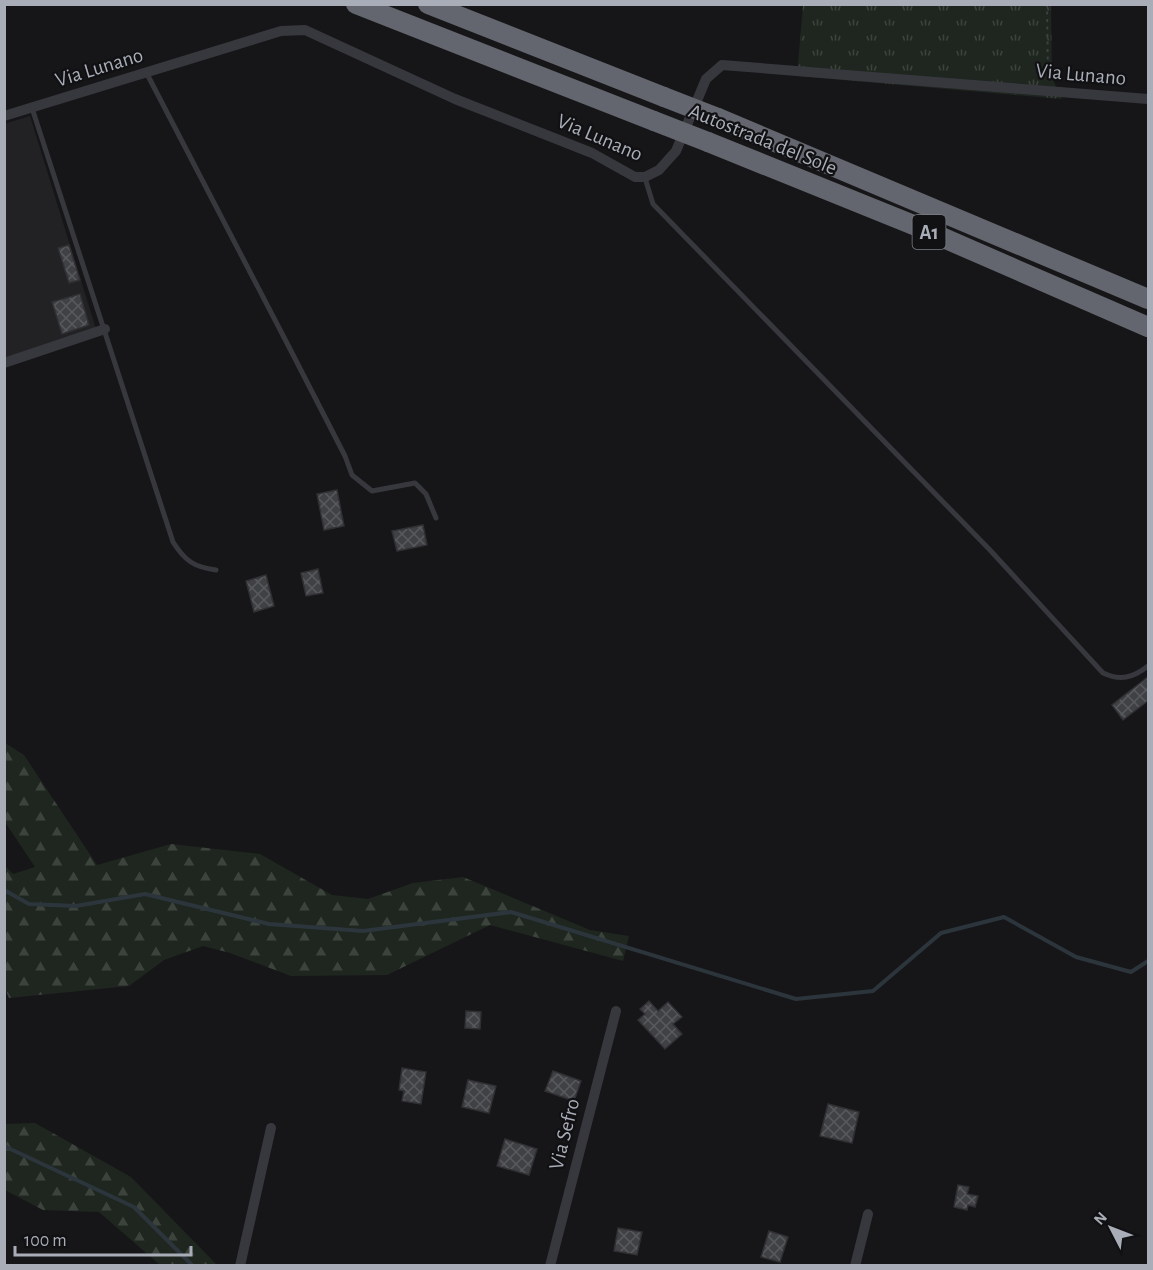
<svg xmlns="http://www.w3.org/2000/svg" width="1153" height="1270" font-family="'Alegreya Sans',sans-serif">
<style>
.built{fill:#222225}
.grass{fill:url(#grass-tufts)}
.forest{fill:url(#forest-firs)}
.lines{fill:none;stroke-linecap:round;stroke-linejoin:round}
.stream{stroke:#2c353c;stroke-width:4}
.building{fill:url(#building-cross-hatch);stroke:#303034;stroke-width:1.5}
.path{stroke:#3d3f44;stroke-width:2;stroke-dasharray:3 4.5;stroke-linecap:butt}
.service{stroke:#37383d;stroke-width:5}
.minor{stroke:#37383d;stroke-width:10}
.motorway{stroke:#63666e;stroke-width:20}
.motorway-bridge{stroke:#63666e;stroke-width:20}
.labels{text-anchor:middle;stroke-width:4.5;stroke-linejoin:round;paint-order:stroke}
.shield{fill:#111113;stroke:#7b7e86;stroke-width:1.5}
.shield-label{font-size:20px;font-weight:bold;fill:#a8adb8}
.street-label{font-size:21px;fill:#a8adb8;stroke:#111113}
</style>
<defs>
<pattern id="grass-tufts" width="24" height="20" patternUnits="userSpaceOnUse" patternTransform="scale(1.5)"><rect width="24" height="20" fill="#1e261f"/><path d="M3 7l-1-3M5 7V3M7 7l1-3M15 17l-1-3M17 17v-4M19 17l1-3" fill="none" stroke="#3c433d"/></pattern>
<pattern id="forest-firs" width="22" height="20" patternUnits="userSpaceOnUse" patternTransform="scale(1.5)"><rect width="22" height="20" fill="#1e261f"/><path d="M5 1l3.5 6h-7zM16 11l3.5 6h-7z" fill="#3c433d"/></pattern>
<pattern id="building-cross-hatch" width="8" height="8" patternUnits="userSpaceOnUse" patternTransform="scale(1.5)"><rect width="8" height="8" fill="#404145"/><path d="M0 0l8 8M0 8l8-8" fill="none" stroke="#595a5e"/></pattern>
</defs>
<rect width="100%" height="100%" fill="#161618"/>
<!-- built -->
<path class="built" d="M30,116L96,329L4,358V124Z"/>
<!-- grass -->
<path class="grass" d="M803,5H1051L1052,78L1062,99L797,76Z"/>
<!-- forest -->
<path class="forest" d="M5,743L24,755L97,865L171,844L260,854L332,895L368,899L413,883L463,877L590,930L629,936L623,961L490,925L387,975L291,976L230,953L203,946L164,960L129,986L9,998L4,987L5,866L13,874L35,867L5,822Z
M35,1123L131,1177L217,1265H160L99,1212L43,1210L5,1190V1124Z"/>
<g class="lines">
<!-- stream -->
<path class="stream" d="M4,890L29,904L76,906L145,894L269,924L363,931L511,912L796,999L873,991L941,933L1004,917L1076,957L1131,972L1148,961
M4,1146L134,1207L193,1266"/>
</g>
<!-- building -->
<path class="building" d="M69,245L80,280L69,283L58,248Z
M80,294L89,325L62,334L52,302Z
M337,490L344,526L324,530L317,494Z
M423,525L427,545L397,551L392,531Z
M318,569L323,593L306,596L301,573Z
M266,575L274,606L254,612L246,581Z
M1149,676V700L1123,720L1112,705Z
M649,1001L658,1011L668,1002L682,1017L673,1024L682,1034L665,1049L638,1020L645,1014L640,1009Z
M466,1011L481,1012L480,1029L465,1028Z
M402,1068L426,1072L421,1104L402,1101L404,1091L399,1090Z
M553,1071L581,1081L574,1101L545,1091Z
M468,1080L496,1086L489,1113L462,1107Z
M828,1104L859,1112L852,1143L820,1136Z
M505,1139L537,1149L529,1175L497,1166Z
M958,1185L969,1187L967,1194L978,1196L975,1207L968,1205L967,1210L954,1207Z
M618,1228L642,1232L637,1255L614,1251Z
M769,1231L788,1237L780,1262L761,1257Z"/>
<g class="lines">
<!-- path -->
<path class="path" d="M1047,4L1048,80"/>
<!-- service -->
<path class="service" d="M146,72L289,347L345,456L352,475L372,491L415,483L426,494L436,518
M32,108L173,542C185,561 194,567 216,570
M645,178L653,204L989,549L1103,673C1120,681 1133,678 1148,666"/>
<!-- minor -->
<path class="minor" d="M4,116L281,31L305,30L455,99L592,153L635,177H645L659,170L676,151L706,79L722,65L1148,99
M4,363L105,329
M240,1266L271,1128
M550,1266L616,1011
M855,1266L868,1214"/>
<!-- motorway -->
<path class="motorway" d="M356,4L654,121
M428,4L664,97
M718,118L1148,299
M708,142L916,226L1148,327"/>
<!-- motorway-bridge -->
<path class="motorway-bridge" d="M664,97L718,118
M654,121L708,142"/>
</g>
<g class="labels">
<!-- shield labels -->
<rect class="shield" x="912.5" y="215" width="33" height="34" rx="4.5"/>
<g class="shield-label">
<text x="929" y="239">A1</text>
</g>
<!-- street labels -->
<g class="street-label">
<text transform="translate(99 67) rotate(-17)" y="7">Via Lunano</text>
<text transform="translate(1081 74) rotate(5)" y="7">Via Lunano</text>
<text transform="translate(600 137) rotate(23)" y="7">Via Lunano</text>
<text transform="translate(763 139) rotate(22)" y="7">Autostrada del Sole</text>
<text transform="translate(564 1134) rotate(-76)" y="7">Via Sefro</text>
</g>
</g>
<!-- border -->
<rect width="1153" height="1270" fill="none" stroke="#a8adb8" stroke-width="12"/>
<!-- north arrow -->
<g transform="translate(1111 1228) rotate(312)" stroke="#111113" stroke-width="4.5" paint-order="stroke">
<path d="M0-4.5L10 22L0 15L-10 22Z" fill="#a8adb8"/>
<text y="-9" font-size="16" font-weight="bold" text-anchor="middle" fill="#a8adb8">N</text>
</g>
<!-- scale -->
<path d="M15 1246v9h176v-9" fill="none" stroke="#a8adb8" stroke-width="3"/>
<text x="24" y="1246" font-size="18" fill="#a8adb8" stroke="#111113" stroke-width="4.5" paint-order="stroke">100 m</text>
</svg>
